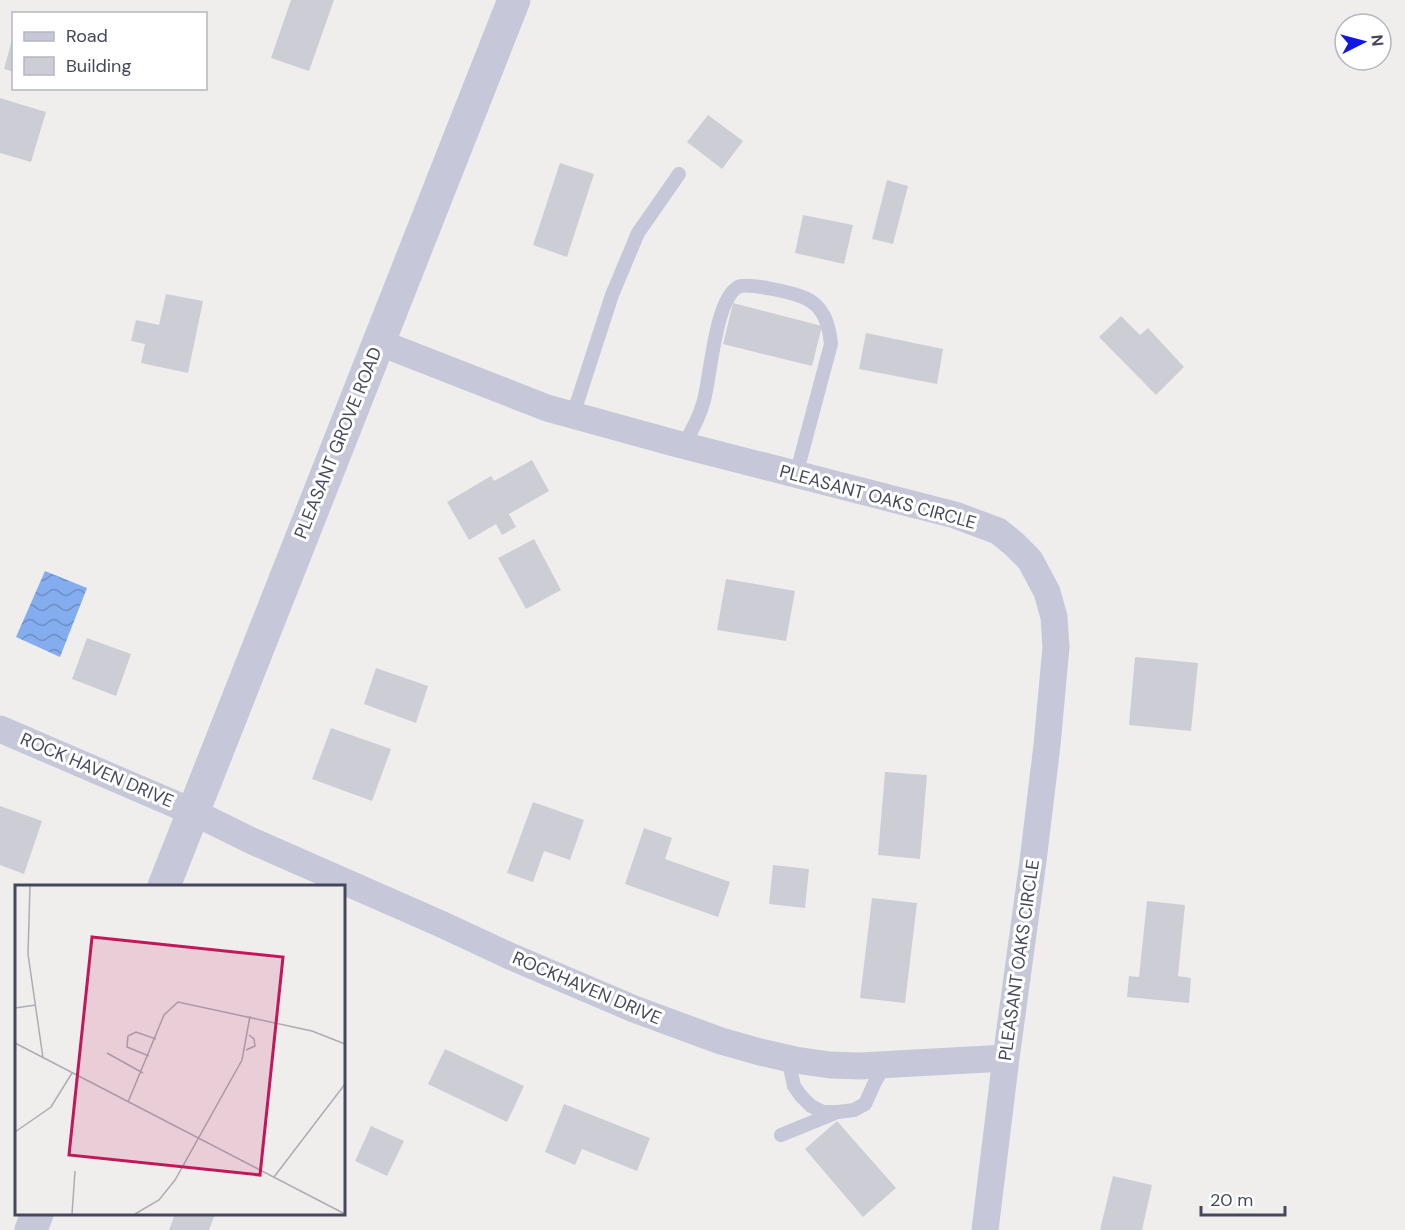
<svg xmlns="http://www.w3.org/2000/svg" width="1405" height="1230" font-family="'DM Sans',sans-serif">
<style>
.water{fill:url(#water-waves)}
.building{fill:#cdcdd6}
.lines{fill:none;stroke-linecap:round;stroke-linejoin:round}
.service{stroke:#c6c8d9;stroke-width:14}
.minor{stroke:#c6c8d9;stroke-width:27}
.tertiary{stroke:#c6c8d9;stroke-width:33}
.labels{text-anchor:middle;stroke-width:6;stroke-linejoin:round;paint-order:stroke}
.street-label{font-size:18px;fill:#45485c;stroke:#fff}
.inset-road{fill:none;stroke:#acacb3;stroke-width:1.5}
.view{fill:#c2185b;fill-opacity:0.15;stroke:#c2185b;stroke-width:3}
.inset-edge{fill:none;stroke:#45485c;stroke-width:3}
</style>
<defs>
<pattern id="water-waves" width="16" height="10" patternUnits="userSpaceOnUse" patternTransform="scale(1.5)"><rect width="16" height="10" fill="#84adef"/><path d="M0 5q4-4 8 0t8 0" fill="none" stroke="#6e8fc5"/></pattern>
</defs>
<rect width="100%" height="100%" fill="#f0eeed"/>
<!-- water -->
<path class="water" d="M45,571L87,588L60,657L16,637Z"/>
<!-- building -->
<path class="building" d="M291,0H334L309,71L271,58Z
M13,36H14V72L4,69Z
M0,98L46,112L31,162L0,153Z
M708,115L743,141L722,169L687,142Z
M560,163L594,174L567,257L533,245Z
M887,180L908,186L893,244L872,239Z
M803,215L853,225L844,264L795,253Z
M166,294L203,301L188,373L141,363L145,344L131,341L136,320L159,325Z
M733,303L822,326L812,366L723,344Z
M1121,316L1140,335L1148,328L1184,367L1156,395L1099,337Z
M866,333L943,349L937,384L859,369Z
M532,460L549,491L509,514L516,527L502,535L496,524L469,540L447,502L491,476L494,481Z
M534,539L561,590L526,609L498,558Z
M726,579L795,591L786,641L717,630Z
M87,638L131,654L116,696L72,679Z
M1135,657L1198,663L1191,731L1129,725Z
M376,668L428,686L416,723L364,704Z
M331,728L391,749L372,801L312,779Z
M885,772L927,775L920,859L878,855Z
M533,802L584,820L570,860L544,851L533,882L507,873Z
M0,806L42,821L24,874L0,865Z
M644,828L672,838L665,859L730,882L718,917L625,884Z
M773,865L809,869L805,908L769,904Z
M872,898L917,903L905,1003L860,998Z
M1147,901L1185,905L1178,976L1191,978L1189,1003L1127,997L1129,976L1139,977Z
M445,1049L524,1086L507,1122L428,1084Z
M564,1104L650,1138L637,1171L582,1149L575,1165L545,1152Z
M837,1121L896,1188L863,1217L805,1149Z
M371,1126L404,1141L387,1176L355,1161Z
M1113,1176L1152,1185L1142,1230H1100Z
M175,1214H215L209,1230H169Z"/>
<g class="lines">
<!-- service -->
<path class="service" d="M573,415L612,295L638,233L679,174
M683,446C692,431 700,416 704,400C711,374 715,300 738,287C748,282 794,293 805,298C824,306 829,325 831,344L796,475
M788,1058L794,1086L801,1096L811,1106L823,1112H838L854,1110L865,1104L875,1082L885,1065
M781,1135L835,1113"/>
<!-- minor -->
<path class="minor" d="M378,342L547,408L674,443L955,515L998,531L1014,544L1030,560L1047,592L1054,617L1056,647L1047,745L1033,861L1006,1058L985,1230
M0,729L193,812L250,840L441,924L512,957L634,1009L721,1041L760,1052L795,1060L830,1065L860,1066L1006,1058"/>
<!-- tertiary -->
<path class="tertiary" d="M164,886L514,0
M31,1230L37,1214"/>
</g>
<g class="labels">
<!-- street labels -->
<g class="street-label">
<text transform="translate(338 443) rotate(-68)" y="6">PLEASANT GROVE ROAD</text>
<text transform="translate(878 497) rotate(15)" y="6">PLEASANT OAKS CIRCLE</text>
<text transform="translate(97 770) rotate(23)" y="6">ROCK HAVEN DRIVE</text>
<text transform="translate(1019 960) rotate(-82)" y="6">PLEASANT OAKS CIRCLE</text>
<text transform="translate(587 988) rotate(23)" y="6">ROCKHAVEN DRIVE</text>
</g>
</g>
<!-- overview -->
<g transform="translate(15 885)">
<rect width="330" height="330" fill="#f0eeed"/>
<path class="inset-road" d="M15,1L13,69L28,173M0,123L21,120M0,158L330,329M231,165L240,161L239,154L234,150M92,168L128,188M134,171L112,162L113,151L121,147L141,154M113,217L149,130L163,117L297,146L330,159M0,247L36,222L57,188M259,292L330,199M57,329L60,286M120,329L144,315L160,295L227,175L235,131"/>
<path class="view" d="M77,52L268,72L245,290L54,270Z"/>
<rect width="330" height="330" class="inset-edge"/>
</g>
<!-- legend -->
<rect x="12" y="12" width="195" height="78" fill="#ffffff" stroke="#b5b6be" stroke-width="1.5"/>
<rect x="24" y="32" width="30" height="9" fill="#c6c8d9" stroke="#b5b6be" stroke-width="1.5"/>
<text x="66" y="42" font-size="18" fill="#45485c">Road</text>
<rect x="24" y="57" width="30" height="18" fill="#cdcdd6" stroke="#b5b6be" stroke-width="1.5"/>
<text x="66" y="72" font-size="18" fill="#45485c">Building</text>
<!-- north arrow -->
<g transform="translate(1363 42) rotate(84)"><circle r="28" fill="#ffffff" stroke="#b5b6be" stroke-width="1.5"/>
<path d="M0-4.5L10 22L0 15L-10 22Z" fill="#1117e7"/>
<text y="-9" font-size="16" font-weight="bold" text-anchor="middle" fill="#45485c">N</text>
</g>
<!-- scale -->
<path d="M1201 1206v9h84v-9" fill="none" stroke="#45485c" stroke-width="3"/>
<text x="1210" y="1206" font-size="18" fill="#45485c" stroke="#ffffff" stroke-width="4.5" paint-order="stroke">20 m</text>
</svg>
